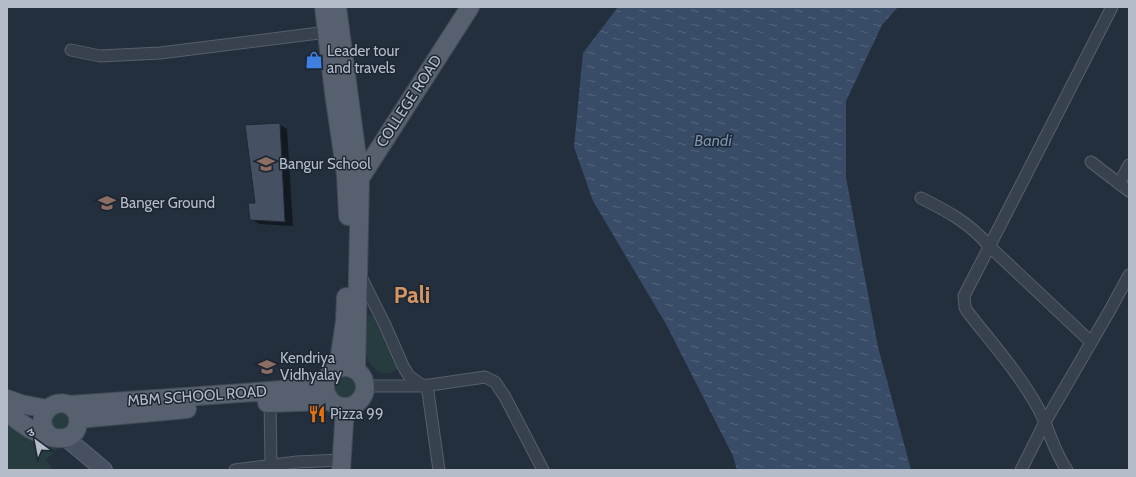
<svg xmlns="http://www.w3.org/2000/svg" width="1136" height="477" font-family="Cabin,'Noto Sans Devanagari',sans-serif">
<style>
.grass{fill:#263c3f}
.water{fill:url(#water-ripples)}
.shadow{fill:#0007}
.building{fill:#455162;stroke:#1f2835}
.lines{fill:none;stroke-linecap:round;stroke-linejoin:round}
.street-casing{stroke:#565f6c;stroke-width:13}
.secondary-casing{stroke:#565f6c;stroke-width:18}
.primary-casing{stroke:#414a57;stroke-width:20}
.street{stroke:#38414e;stroke-width:11}
.secondary{stroke:#465061;stroke-width:16}
.primary{stroke:#56606e;stroke-width:18}
.labels{text-anchor:middle;stroke-width:3;stroke-linejoin:round;paint-order:stroke}
.poi-label{font-size:15px;fill:#b4bcc9;stroke:#1d2633;text-anchor:start}
.street-label{font-size:15px;fill:#b4bcc9;stroke:#1d2633}
.water-label{font-size:16px;font-style:italic;fill:#7c92b1;stroke:#1d2633}
.town-label{font-size:23px;font-weight:bold;fill:#d59563;stroke:#1d2633}
</style>
<defs>
<pattern id="water-ripples" width="26" height="14" patternUnits="userSpaceOnUse"><rect width="26" height="14" fill="#394c67"/><path d="M2 4q2-2 4 0t4 0M15 11q2-2 4 0t4 0" fill="none" stroke="#53647b"/></pattern>
</defs>
<rect width="100%" height="100%" fill="#242f3e"/>
<!-- grass -->
<path class="grass" d="M371,315L375,320L397,369C392,373 389,374 383,373C361,366 364,335 362,317Z
M333 386a12 12 0 1 1 24 0a12 12 0 1 1-24 0Z
M7,410L58,448L46,460L53,470H7Z
M64,412L70,418V424L65,431L53,430L50,418L51,415Z"/>
<!-- water -->
<path class="water" d="M618,7H898L882,25L846,101V178L878,347L911,470H737L733,456L666,324L593,201L574,147L583,53Z"/>
<!-- shadow -->
<path class="shadow" d="M279,124L287,129L293,226L259,224L251,219Z"/>
<!-- building -->
<path class="building" d="M280,123L285,222L250,220L248,203H255L245,125Z"/>
<g class="lines">
<!-- street casing -->
<g class="street-casing">
<path id="street" d="M71,50L100,56L160,53L327,32
M1091,162L1129,191
M1119,184L1129,165
M921,198C947,211 970,223 989,246L1091,342
M360,275L384,323L403,366L409,376L423,386
M427,385L439,470
M365,386H423L485,377L495,382L505,397L543,470
M270,398L271,466
M235,470L297,462L341,460
M1021,470L1045,422L1110,310L1129,275
M1067,470C1053,451 1049,427 1037,406C1018,372 991,342 967,311L965,307L964,296L1112,7"/>
</g>
<!-- secondary casing -->
<g class="secondary-casing">
<path id="secondary" d="M66,438L104,470"/>
</g>
<!-- primary casing -->
<g class="primary-casing">
<path id="primary" d="M324,7L334,93L346,175L348,216
M337,7L360,179L356,370
M357,183L470,7
M325 387a20 20 0 1 1 40 0a20 20 0 1 1-40 0Z
M338,368L345,321L346,297
M7,399L21,404L47,409
M267,403L330,401
M69,405L270,391L325,386
M7,412C14,418 22,424 30,429C43,436 74,448 78,424C79,419 78,415 76,412C62,389 27,416 50,436
M78,419L187,409
M341,470L345,408"/>
</g>
<!-- street -->
<use href="#street" class="street"/>
<!-- secondary -->
<use href="#secondary" class="secondary"/>
<!-- primary -->
<use href="#primary" class="primary"/>
</g>
<!-- icons -->
<defs>
<g id="shop-bare" transform="scale(1.38)"><path d="M-5-2.5h2.3a2.7 3.5 0 0 1 5.4 0H5L5.5 6h-11ZM-1.5-2.5h3a1.5 2.3 0 0 0-3 0Z" fill="#3f7fe0" stroke="#1d2633" stroke-width="2.5" paint-order="stroke"/></g>
<g id="school-bare" transform="scale(1.38)"><path d="M0-5L7-2L0 1L-7-2ZM-4 1L0 2.5L4 1V4Q0 6-4 4Z" fill="#8d6e63" stroke="#1d2633" stroke-width="2.5" paint-order="stroke"/></g>
<g id="restaurant-bare" transform="scale(1.38)"><path d="M-5-6h1v4h1v-4h1v4h1v-4h1v5L-1.5 .5V6h-2V.5L-5-1ZM5-6V6H3V1.5H1.5Q1.5-4 5-6Z" fill="#e8710a" stroke="#1d2633" stroke-width="2.5" paint-order="stroke"/></g>
</defs>
<g fill-rule="evenodd">
<use href="#shop-bare" x="314" y="60"/>
<use href="#school-bare" x="266" y="164"/>
<use href="#school-bare" x="107" y="203"/>
<use href="#school-bare" x="267" y="367"/>
<use href="#restaurant-bare" x="317" y="414"/>
</g>
<g class="labels">
<!-- poi labels -->
<g class="poi-label">
<text x="327" y="56">Leader tour<tspan x="327" dy="17">and travels</tspan></text>
<text x="279" y="169">Bangur School</text>
<text x="120" y="208">Banger Ground</text>
<text x="280" y="363">Kendriya<tspan x="280" dy="17">Vidhyalay</tspan></text>
<text x="330" y="419">Pizza 99</text>
</g>
<!-- street labels -->
<g class="street-label">
<text transform="translate(409 101) rotate(-57)" y="5">COLLEGE ROAD</text>
<text transform="translate(197 396) rotate(-4)" y="5">MBM SCHOOL ROAD</text>
</g>
<!-- water labels -->
<g class="water-label">
<text x="713" y="146">Bandi</text>
</g>
<!-- town labels -->
<g class="town-label">
<text x="412" y="303">Pali</text>
</g>
</g>
<!-- border -->
<rect width="1136" height="477" fill="none" stroke="#b4bcc9" stroke-width="16"/>
<!-- north arrow -->
<g transform="translate(36 441) rotate(328)" stroke="#1d2633" stroke-width="3" paint-order="stroke">
<path d="M0-3L7 15L0 10L-7 15Z" fill="#b4bcc9"/>
<text y="-6" font-size="11" font-weight="bold" text-anchor="middle" fill="#b4bcc9">उ</text>
</g>
</svg>
